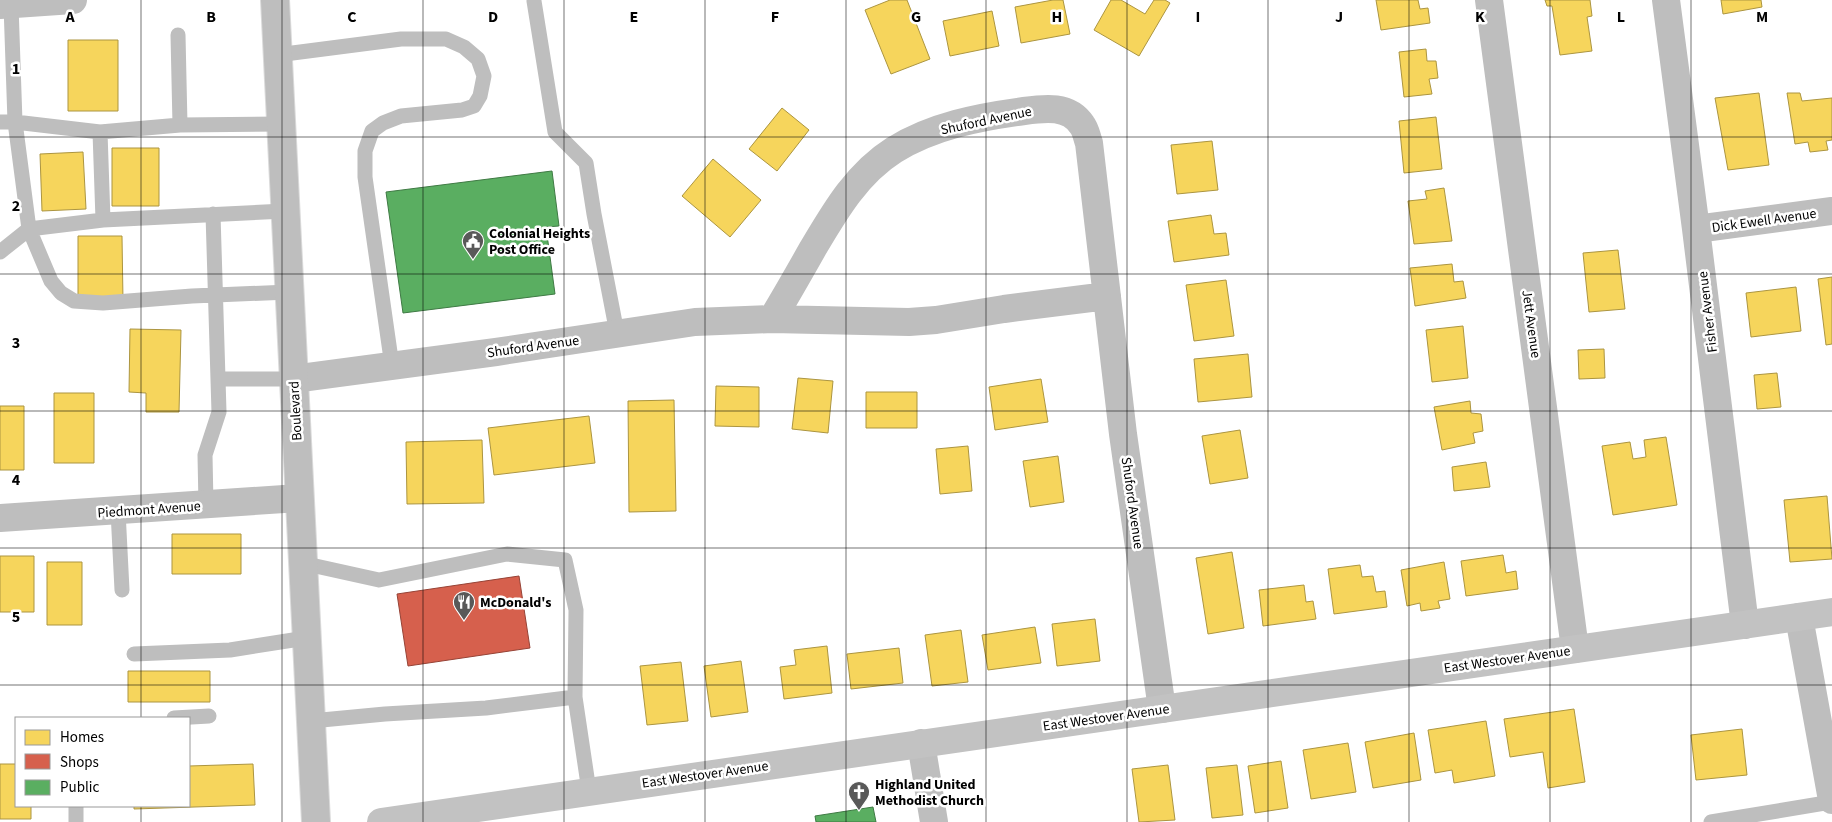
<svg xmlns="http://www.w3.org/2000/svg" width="1832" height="822" font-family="'Source Sans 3',sans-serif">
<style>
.homes{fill:#f6d55c;stroke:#ac9540}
.shops{fill:#d6604d;stroke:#964336}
.public{fill:#5aae61;stroke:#3f7a44}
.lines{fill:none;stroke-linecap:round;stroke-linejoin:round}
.primary-casing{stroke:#dbdbdb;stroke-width:30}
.lane{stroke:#bebebe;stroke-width:15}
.street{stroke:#bebebe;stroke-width:28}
.secondary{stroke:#c2c2c2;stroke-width:28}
.primary{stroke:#bebebe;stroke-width:28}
.grid{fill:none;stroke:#000;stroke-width:1;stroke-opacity:0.55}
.labels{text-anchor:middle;stroke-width:5;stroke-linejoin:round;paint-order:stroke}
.street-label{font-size:14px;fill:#000;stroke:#fff}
.poi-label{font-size:14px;font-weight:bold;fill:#000;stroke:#fff;text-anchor:start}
.grid-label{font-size:16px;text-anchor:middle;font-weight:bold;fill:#000;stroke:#fff;stroke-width:5;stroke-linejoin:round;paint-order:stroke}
</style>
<rect width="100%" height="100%" fill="#fff"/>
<!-- homes -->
<path class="homes" d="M890,0H907L930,59L891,74L865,10Z
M1053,0H1063L1070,34L1021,43L1015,7Z
M1111,0H1121L1145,14L1154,0H1165L1170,3L1139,56L1094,30Z
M1376,0H1418L1420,9L1428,8L1430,23L1381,30Z
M1545,0H1590L1592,16L1587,17L1592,51L1560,55L1552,6H1547Z
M1721,0H1761L1762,7L1723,14Z
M992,11L999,46L950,56L943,21Z
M68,40H118V111H68Z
M1426,49L1427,61H1436L1438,78L1429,79L1432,94L1404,97L1399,52Z
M1759,93L1769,165L1728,170L1715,98Z
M1787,93H1800L1802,101L1832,98V140L1826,141L1828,150L1810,152L1808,142L1795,144Z
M782,108L809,130L777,171L749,149Z
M1436,117L1442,169L1404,173L1399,121Z
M1212,141L1218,190L1177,194L1171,145Z
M112,148H159V206H112Z
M83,152L86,209L42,211L40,154Z
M713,159L761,200L730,237L682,196Z
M1444,188L1452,241L1414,244L1408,201L1427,199L1425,191Z
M1211,215L1214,234L1226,233L1229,255L1174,262L1168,221Z
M78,236H122L123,301H78Z
M1618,250L1625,309L1589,312L1583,253Z
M1452,264L1454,282L1463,281L1466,298L1415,306L1410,268Z
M1832,277V344L1826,345L1818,279Z
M1226,280L1234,336L1194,341L1186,285Z
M1796,287L1801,331L1751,337L1746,293Z
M1463,326L1468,378L1432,382L1426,330Z
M130,329L181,330L179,412H146V393L129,392Z
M1604,349L1605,378L1579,379L1578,350Z
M1248,354L1252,397L1198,402L1194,359Z
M1777,373L1781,407L1757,409L1754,375Z
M798,378L833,381L828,433L792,429Z
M1041,379L1048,422L995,430L989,387Z
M716,386L759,387V427L715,426Z
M866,392H917V428H866Z
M54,393H94V463H54Z
M674,400L676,511L629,512L628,401Z
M1470,401L1471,413L1481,414L1483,431L1473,433L1475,443L1442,450L1434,407Z
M0,406H24V470H0Z
M589,416L595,463L494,475L488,428Z
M1240,430L1248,478L1210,484L1202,436Z
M1666,437L1677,505L1613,515L1602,446L1630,442L1633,459L1646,457L1644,440Z
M482,440L484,503L407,504L406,442Z
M968,446L972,491L940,494L936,449Z
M1058,456L1064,502L1030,507L1023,461Z
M1486,462L1490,487L1454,491L1452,467Z
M1827,496L1832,559L1790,562L1784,500Z
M172,534H241V574H172Z
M1232,552L1244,628L1208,634L1196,558Z
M1503,555L1506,573L1516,571L1518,589L1466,596L1461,561Z
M0,556H34V612H0Z
M47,562H82V625H47Z
M1444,562L1450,599L1438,601L1440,608L1421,611L1420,603L1407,606L1401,570Z
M1360,565L1362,577L1373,576L1376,592L1385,591L1387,607L1334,614L1328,569Z
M1304,585L1306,602L1313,601L1316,619L1263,626L1259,590Z
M1095,619L1100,661L1057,666L1052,624Z
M1035,627L1041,663L988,670L982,635Z
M961,630L968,682L932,686L925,635Z
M827,646L832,693L784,699L780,667L796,665L794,650Z
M899,648L903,683L851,689L847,654Z
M741,661L748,712L711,717L704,666Z
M681,662L688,721L647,725L640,666Z
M128,671H210V702H128Z
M1574,709L1585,782L1548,788L1543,752L1510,757L1504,719Z
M1486,721L1495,776L1454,783L1452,770L1435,773L1428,730Z
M1742,729L1747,775L1696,780L1691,735Z
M1414,733L1421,780L1373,788L1365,742Z
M1348,743L1356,792L1311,799L1303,750Z
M1281,761L1288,808L1255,813L1248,766Z
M0,764H16V806H31V819H0Z
M253,764L255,805L134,809V806H189V766Z
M1168,765L1175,820L1139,822L1132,769Z
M1237,765L1243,815L1212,818L1206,768Z"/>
<!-- shops -->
<path class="shops" d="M519,576L530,648L408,666L397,594Z"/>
<!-- public -->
<path class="public" d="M552,171L559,226L546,227L555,294L403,313L386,192Z
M873,807L876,822H816L815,816Z"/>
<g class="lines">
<!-- primary casing -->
<g class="primary-casing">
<path id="primary" d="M275,0L316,822"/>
</g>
<!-- lane -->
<path class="lane" d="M534,1L555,132L586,163L594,214L617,333
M11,5L15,122L100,132L180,125L281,124
M178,35L180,125
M277,55L401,39H446L464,47L478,59L484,76L480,96L474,106L462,110L401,116L383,123L372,131L365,151V177L392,366
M0,122H15L29,229L51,281L61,293L74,301L103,303L192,296L289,292
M100,132L103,220
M0,252L29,229L103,220L285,211
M218,379H293
M206,505L205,455L219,412L213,214
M118,511L122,590
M302,563L379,580L507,554L565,560L576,610L575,697L589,791
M134,654L230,650L306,638
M174,718L209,716
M311,721L385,714L486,708L575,697
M76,806V822
M1711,822L1832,802"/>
<!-- street -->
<path class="street" d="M1489,0L1575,649
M1666,0L1696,229L1745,625
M0,5L73,0
M1696,229L1832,211
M772,319C786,296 799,273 812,250C834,213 856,174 894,150C932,126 979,117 1024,111C1045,108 1069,105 1082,125C1086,130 1087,138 1089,143L1123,434L1162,709
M293,379L496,352L695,322L772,319L909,322L936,320L1004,309L1107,296
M0,518L299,498
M1799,617L1832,800
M921,743L934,822"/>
<!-- secondary -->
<path class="secondary" d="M381,822L1832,612"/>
<!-- primary -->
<use href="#primary" class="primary"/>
</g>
<!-- grid -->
<path class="grid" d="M141,0V718M282,0V822M423,0V822M564,0V822M705,0V822M846,0V822M986,0V822M1127,0V822M1268,0V822M1409,0V822M1550,0V822M1691,0V822M0,137H1832M0,274H1832M0,411H1832M0,548H1832M0,685H1832M141,806V822"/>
<!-- icons -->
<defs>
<g id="civic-pin" transform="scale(1.125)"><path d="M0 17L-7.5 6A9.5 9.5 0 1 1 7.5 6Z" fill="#595959" stroke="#fff"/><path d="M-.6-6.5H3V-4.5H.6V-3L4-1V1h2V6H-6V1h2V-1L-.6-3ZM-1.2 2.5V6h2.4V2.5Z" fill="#fff"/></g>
<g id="restaurant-pin" transform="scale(1.125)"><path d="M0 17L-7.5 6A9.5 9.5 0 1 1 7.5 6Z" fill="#595959" stroke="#fff"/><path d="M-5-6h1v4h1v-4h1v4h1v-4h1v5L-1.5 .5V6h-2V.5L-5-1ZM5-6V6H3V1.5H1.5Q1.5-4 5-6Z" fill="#fff"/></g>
<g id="church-pin" transform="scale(1.125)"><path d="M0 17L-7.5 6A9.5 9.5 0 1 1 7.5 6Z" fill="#595959" stroke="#fff"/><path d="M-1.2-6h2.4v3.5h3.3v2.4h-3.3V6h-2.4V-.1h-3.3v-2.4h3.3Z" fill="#fff"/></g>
</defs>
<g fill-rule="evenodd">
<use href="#civic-pin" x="473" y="241"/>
<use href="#restaurant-pin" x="464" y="602"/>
<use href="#church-pin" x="859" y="792"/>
</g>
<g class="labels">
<!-- street labels -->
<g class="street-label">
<text transform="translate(986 120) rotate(-12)" y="5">Shuford Avenue</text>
<text transform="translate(1764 220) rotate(-8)" y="5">Dick Ewell Avenue</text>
<text transform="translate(1707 312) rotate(-97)" y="5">Fisher Avenue</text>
<text transform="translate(1532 324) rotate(82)" y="5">Jett Avenue</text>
<text transform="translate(533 346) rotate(-8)" y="5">Shuford Avenue</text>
<text transform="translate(295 411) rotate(-93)" y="5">Boulevard</text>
<text transform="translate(1133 503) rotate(82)" y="5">Shuford Avenue</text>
<text transform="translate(149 509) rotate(-4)" y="5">Piedmont Avenue</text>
<text transform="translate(1507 659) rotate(-8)" y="5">East Westover Avenue</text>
<text transform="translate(1106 717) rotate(-8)" y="5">East Westover Avenue</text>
<text transform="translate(705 774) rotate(-8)" y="5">East Westover Avenue</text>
</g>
<!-- poi labels -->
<g class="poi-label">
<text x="489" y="238">Colonial Heights<tspan x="489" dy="16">Post Office</tspan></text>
<text x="480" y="607">McDonald's</text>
<text x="875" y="789">Highland United<tspan x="875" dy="16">Methodist Church</tspan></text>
</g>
</g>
<g class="grid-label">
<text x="70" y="22">A</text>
<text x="211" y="22">B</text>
<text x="352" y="22">C</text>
<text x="493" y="22">D</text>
<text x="634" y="22">E</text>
<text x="775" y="22">F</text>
<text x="916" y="22">G</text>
<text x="1057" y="22">H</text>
<text x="1198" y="22">I</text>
<text x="1339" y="22">J</text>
<text x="1480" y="22">K</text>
<text x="1621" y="22">L</text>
<text x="1762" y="22">M</text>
<text x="16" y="74">1</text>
<text x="16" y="211">2</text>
<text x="16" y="348">3</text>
<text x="16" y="485">4</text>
<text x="16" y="622">5</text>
</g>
<!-- legend -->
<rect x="15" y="717" width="175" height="90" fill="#ffffff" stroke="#999999"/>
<rect x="25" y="730" width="25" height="15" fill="#f6d55c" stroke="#999999"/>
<text x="60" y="742" font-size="15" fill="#000000">Homes</text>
<rect x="25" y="754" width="25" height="15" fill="#d6604d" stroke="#999999"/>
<text x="60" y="767" font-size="15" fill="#000000">Shops</text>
<rect x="25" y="780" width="25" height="15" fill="#5aae61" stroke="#999999"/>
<text x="60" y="792" font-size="15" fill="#000000">Public</text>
</svg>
